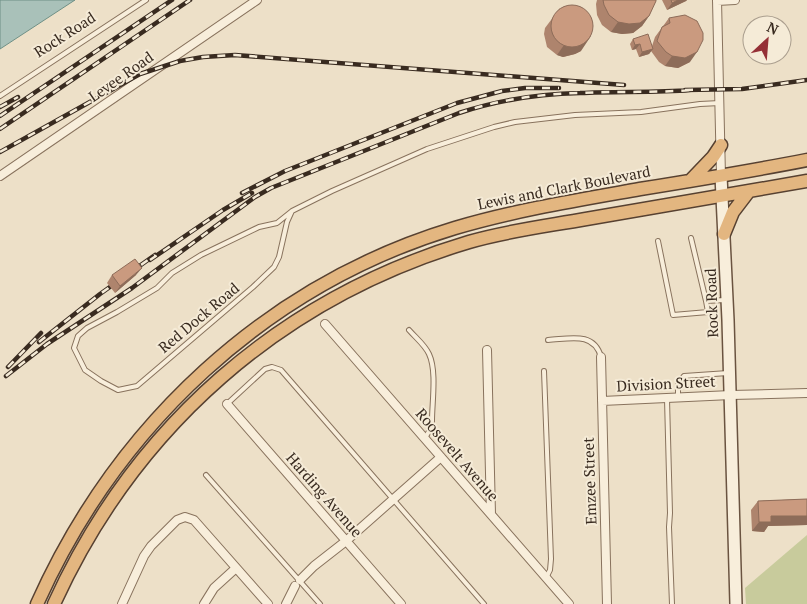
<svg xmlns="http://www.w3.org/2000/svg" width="807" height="604" font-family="'PT Serif',serif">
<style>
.green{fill:#c8cb9c}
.water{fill:#a9c1b9;stroke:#6f9086}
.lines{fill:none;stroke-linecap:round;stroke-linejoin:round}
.service-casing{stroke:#88725d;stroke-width:6}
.minor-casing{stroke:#88725d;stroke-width:10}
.secondary-casing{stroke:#6a5340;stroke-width:14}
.trunk-casing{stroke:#574131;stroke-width:15}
.service{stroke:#f8eedb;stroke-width:4}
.minor{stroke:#f8eedb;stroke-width:8}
.secondary{stroke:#f8eedb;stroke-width:11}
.trunk{stroke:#e3b680;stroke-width:12}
.rail-casing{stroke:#392b20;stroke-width:4.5}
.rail{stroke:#f5ebd7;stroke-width:2.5;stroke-dasharray:8;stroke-linecap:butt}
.wall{fill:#ae846d}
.shaded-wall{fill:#8d6c59}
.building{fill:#ca9a7f;stroke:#8d6c59}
.labels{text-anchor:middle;stroke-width:4;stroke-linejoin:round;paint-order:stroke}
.street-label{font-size:15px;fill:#392b20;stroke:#f5ebd7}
</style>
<rect width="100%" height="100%" fill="#ede0c8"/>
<!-- green -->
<path class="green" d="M807,535V604H746L745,588Z"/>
<!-- water -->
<path class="water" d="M0,0H75L0,49Z"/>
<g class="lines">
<!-- service casing -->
<g class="service-casing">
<path id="service" d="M0,96L146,0
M292,211L287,222L279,257L274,267L253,287L137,386L118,390L101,381L85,370L74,348L78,336L87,328L117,312L157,288L172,273L201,255L259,227L277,223L292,211L332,191L427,149L494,127L515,122L575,115L641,112L700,104L720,103
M691,238L706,301
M658,241L673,315L708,312L706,301L725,300
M409,330C416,338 425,345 429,354C437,371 432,402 432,421L431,428L425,438
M548,340C569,339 594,331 601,357
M544,371L551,559L550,570L546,578
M678,397V383L684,376L728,373
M667,399L670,513L669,527L672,604
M227,404L265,369L272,367L281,370L484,604
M206,475L320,604"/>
</g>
<!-- minor casing -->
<g class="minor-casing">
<path id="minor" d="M717,0L721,176
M717,1L735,0
M0,176L257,0
M325,324L569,604
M487,350L491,514
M601,357L607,604
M602,401L731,395L807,393
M227,404L401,604
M300,580L314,566L346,541L441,457
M122,604L144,556L151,546L177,520L185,517L194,520L268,604
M204,604L214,588L236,568
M286,604L295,586"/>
</g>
<!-- secondary casing -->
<g class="secondary-casing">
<path id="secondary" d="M721,176L728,320L736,604"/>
</g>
<!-- trunk casing -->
<g class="trunk-casing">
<path id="trunk" d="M690,181L713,157L721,145
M724,234L733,212L749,191
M37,604C117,425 266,285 455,228C516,210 578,200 640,189C696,180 751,171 807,160
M54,604C135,426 281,298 469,242C506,231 547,226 586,219C659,206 733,194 807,181"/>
</g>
<!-- service -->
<use href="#service" class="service"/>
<!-- minor -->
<use href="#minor" class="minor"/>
<!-- secondary -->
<use href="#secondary" class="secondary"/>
<!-- trunk -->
<use href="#trunk" class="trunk"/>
<!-- rail casing -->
<g class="rail-casing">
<path id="rail" d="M685,90L742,89L807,80
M0,107L18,97
M0,116L172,0
M0,129L190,0
M0,152L140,74L180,61L203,57L235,55L624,85
M242,193L285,171L457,103L502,91L525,88H559
M150,260L223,210L252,193
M39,342L100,294L155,255
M8,367L41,333
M6,376L47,344L132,288L255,197L271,188L459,113C498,100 538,94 580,93C617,91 654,93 691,90"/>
</g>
<!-- rail -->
<use href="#rail" class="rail"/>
</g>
<!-- wall -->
<path class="wall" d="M597,0H656L649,16L642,26L633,33L622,34L611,32L602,25L597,15L596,4Z
M662,0H687L686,1L667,10Z
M560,8L581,51L575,54L563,57L557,55L547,47L544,34L545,28Z
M669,18L690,62L678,68L665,66L659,62L651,51L649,54L639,57L636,49L632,50L630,44L633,39L652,46L655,37Z
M112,275H136L115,293L107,283Z
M807,499V525L768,526L764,532L752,531L751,510L758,501Z"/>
<!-- shaded-wall -->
<path class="shaded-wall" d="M678,0H687L686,1L667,10L672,3Z
M649,16L642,26L633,33L622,34L611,32L618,22Z
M591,36L581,51L575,54L563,57L557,55L564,45Z
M640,44L636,49L632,50L635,45Z
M653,49L649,54L639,57L642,52Z
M697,52L690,62L678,68L665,66L672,56Z
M142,268L136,275L115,293L120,286Z
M771,516H807V525L768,526L764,532L752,531L759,522Z"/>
<!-- building -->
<path class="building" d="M603,0H656V1L649,16L640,23L629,24L618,22L609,15L604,5Z
M671,0H678L672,3Z
M551 26a21 21 0 1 1 42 0a21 21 0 1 1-42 0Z
M685,15L697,21L703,33V40L697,52L685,58L672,56L666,52L657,41L662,27L670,23L669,18Z
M648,34L653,49L642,52L640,44L635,45L633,39Z
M135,259L142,268L120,286L112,275Z
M807,499V516H771V522H759L758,501Z"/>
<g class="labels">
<!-- street labels -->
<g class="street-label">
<text transform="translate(65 35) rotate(-33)" y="5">Rock Road</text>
<text transform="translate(121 77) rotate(-35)" y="5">Levee Road</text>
<text transform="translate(564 188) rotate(-11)" y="5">Lewis and Clark Boulevard</text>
<text transform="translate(712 303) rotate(-92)" y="5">Rock Road</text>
<text transform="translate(199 318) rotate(-40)" y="5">Red Dock Road</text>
<text transform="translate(666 384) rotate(-3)" y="5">Division Street</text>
<text transform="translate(457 455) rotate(49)" y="5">Roosevelt Avenue</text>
<text transform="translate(590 481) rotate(-92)" y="5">Emzee Street</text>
<text transform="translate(324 495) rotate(49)" y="5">Harding Avenue</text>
</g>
</g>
<!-- north arrow -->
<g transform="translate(767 40) rotate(26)"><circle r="24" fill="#f5ebd7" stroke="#aa9e8e"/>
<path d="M0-4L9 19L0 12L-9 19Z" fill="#953036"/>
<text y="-8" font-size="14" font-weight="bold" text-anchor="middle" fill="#392b20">N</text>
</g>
</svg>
